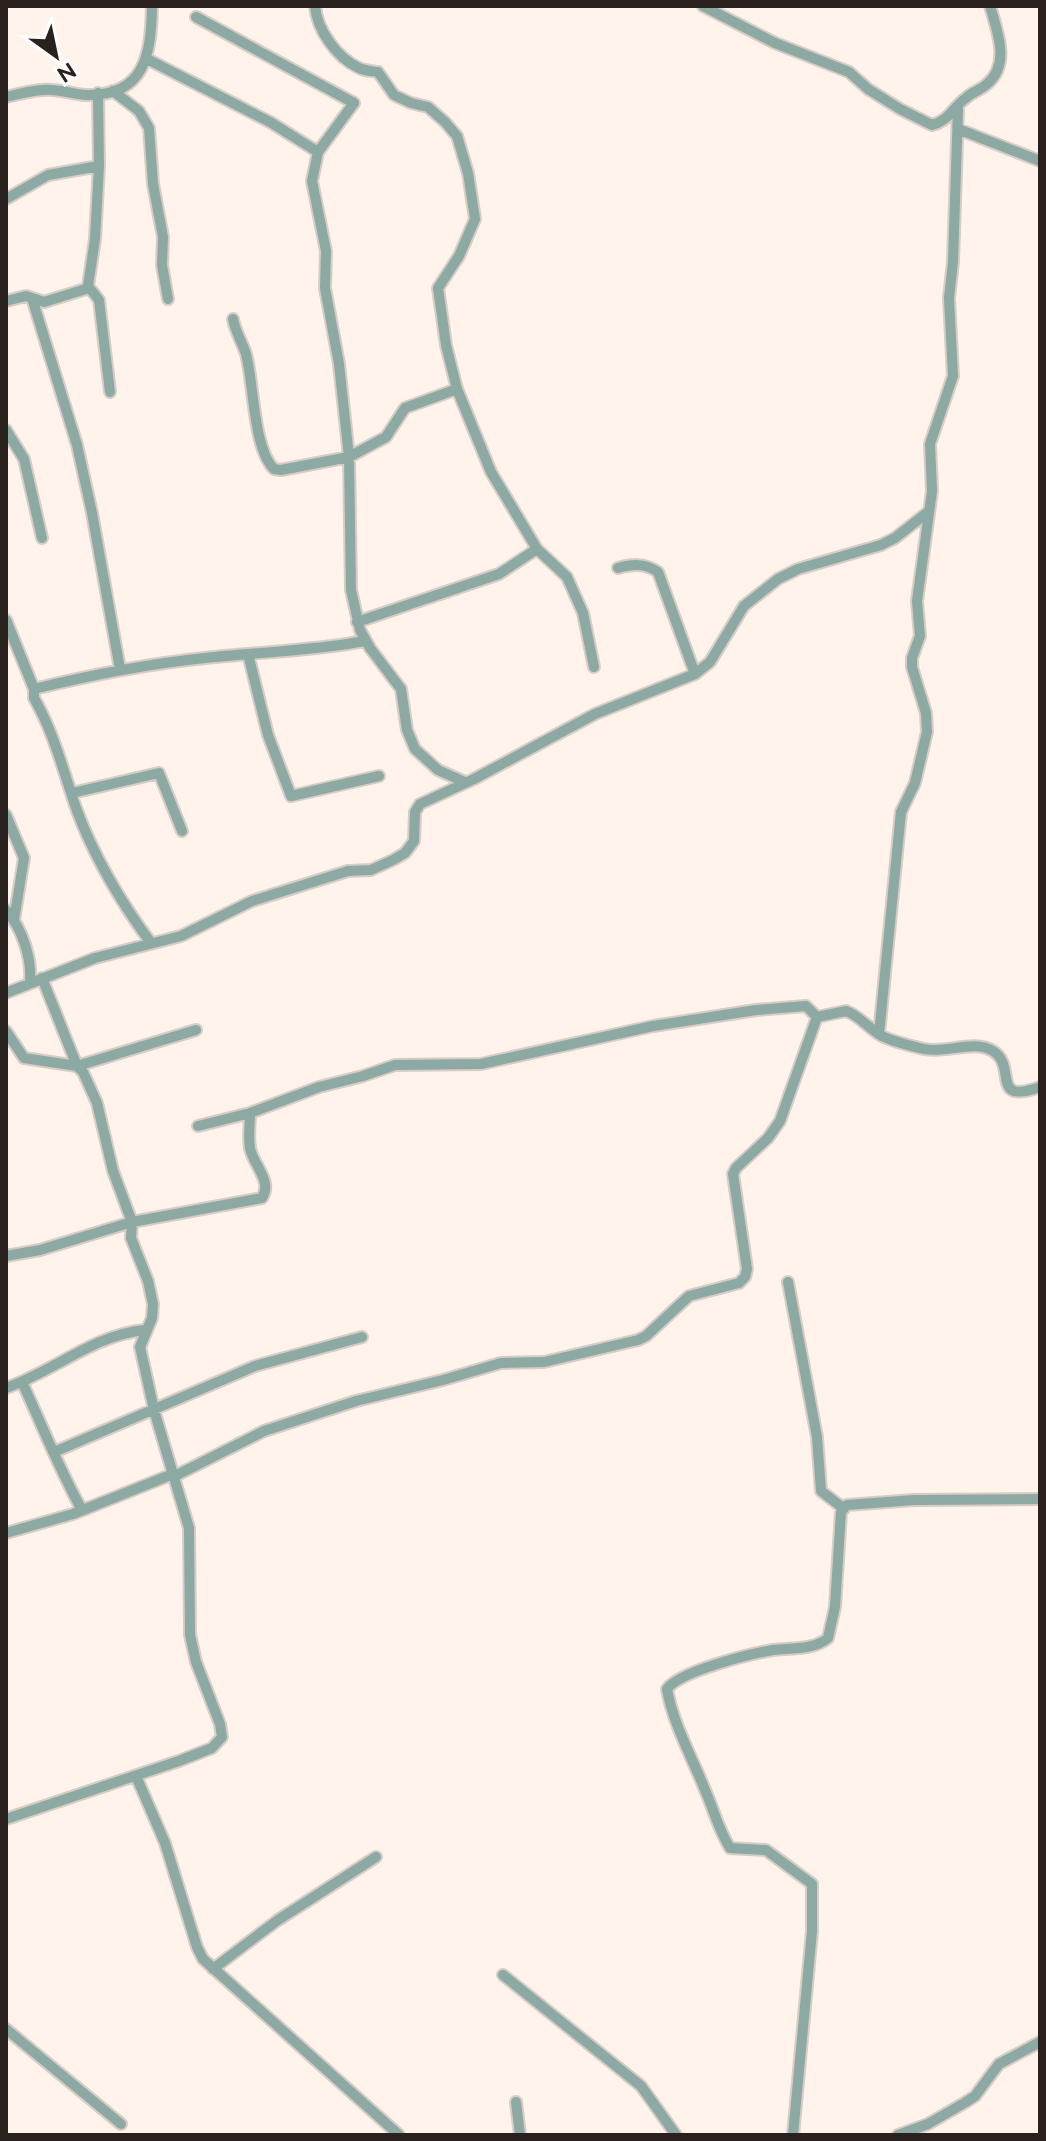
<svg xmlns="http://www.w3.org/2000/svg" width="1046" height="2141" font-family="Raleway,sans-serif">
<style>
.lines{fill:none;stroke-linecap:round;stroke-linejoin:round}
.street-casing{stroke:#d8cdc6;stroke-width:14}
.street{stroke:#8ca9a3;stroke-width:10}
</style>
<rect width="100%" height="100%" fill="#fff3eb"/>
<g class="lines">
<!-- street casing -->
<g class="street-casing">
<path id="street" d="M315,6C317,30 337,58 359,68C365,71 372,71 378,72L394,95L411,103L428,107L445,122L457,136L468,173L475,219L459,256L438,288L446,345L457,389L491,472L537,549L567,577L583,613L594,667
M703,6L775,43L849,72L868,89L900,109L932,125C950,120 953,107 966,98C972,92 981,90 987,84C1011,64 997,31 990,6
M196,17L354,103L318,152L312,181L326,251L325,288L339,364L349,457L351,590L360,630L370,648L401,689L407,730L415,749L438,770L465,782
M147,59L270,122L318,152
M113,91L139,111L149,128L153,184L163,237L162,265L168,299
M98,93L99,166L95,239L88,286L99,300L110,392
M6,97C18,94 30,91 42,90C57,88 71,94 85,95C146,97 151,53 152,6
M958,129L1040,161
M6,199L48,175L99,166
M32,298L77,445L92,513L120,669
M6,301L26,296L44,302L89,288
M233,319C235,331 242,342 246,354C254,384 253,448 274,469L281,470L349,457L386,437L405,408L457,389
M6,430L24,459L42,538
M618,568C632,564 645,563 658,572L695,674
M6,620L34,689V698C54,733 63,770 76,808C94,857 120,901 151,943
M357,622L499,574L537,549
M248,654L268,735L291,796L379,776
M34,689C91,675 147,664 205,658C259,652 312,651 365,641
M72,793L159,773L182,831
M6,815L24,858L14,920
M6,910C22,928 32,958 30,982
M42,978L77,1066L196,1030
M6,993L95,958L181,936L252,901L348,871L371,870L393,860L405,853L414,841L415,812L420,804L474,779L595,714L695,674L710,662L744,606L778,579L798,569L881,545L895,538L928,512
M817,1017L846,1011C860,1016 869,1029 882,1036C894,1042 911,1046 924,1049C946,1054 974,1039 993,1051C1018,1067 989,1105 1040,1087
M6,1031L24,1058L77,1066L83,1072L97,1103L113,1171L132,1222L131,1238L148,1281L153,1304L152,1318L140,1347L154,1410L189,1528L190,1635L196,1662L220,1724L222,1737L212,1748L179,1761L6,1819
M879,1034L901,812L915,783L927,732L926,713L912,667V658L920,636L917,601L932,491L930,444L953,376L949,298L953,262L958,109
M198,1126L250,1113L319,1087L363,1076L395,1065L481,1064L653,1026L756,1010L806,1006L817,1017
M6,1256L40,1250L132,1222L262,1198C273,1181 253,1165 250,1148C248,1137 250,1124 250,1113
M788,1282L817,1437L821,1491L843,1508
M22,1382C42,1425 59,1469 82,1510
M6,1388C55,1371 93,1335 145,1330
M54,1452L255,1366L362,1337
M173,1477L264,1431L356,1401L443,1380L501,1363L544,1362L638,1340L646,1336L689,1296L739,1283L745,1277L747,1269L733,1174L736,1168L768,1138L780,1121L817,1017
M6,1533L73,1514L173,1474
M136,1776L165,1843L197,1947L203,1959L399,2135
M213,1969L278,1920L376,1857
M503,1975L641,2086L676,2135
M6,2029L121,2124
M516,2102L520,2135
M793,2135L812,1931V1884L766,1850L730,1848C718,1829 714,1810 705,1790C692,1757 673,1724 667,1689C680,1671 750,1654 773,1650C792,1648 814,1650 828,1638L835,1607L841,1512L847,1505L914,1500L1040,1499
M898,2135L928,2124L966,2102L975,2096L999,2064L1040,2042"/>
</g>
<!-- street -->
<use href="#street" class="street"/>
</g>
<!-- border -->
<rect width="1046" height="2141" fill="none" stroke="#28211d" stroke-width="16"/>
<!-- north arrow -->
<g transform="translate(56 56) rotate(147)" stroke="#ffffff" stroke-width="6" paint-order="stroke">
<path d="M0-6L14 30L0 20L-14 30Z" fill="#28211d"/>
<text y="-12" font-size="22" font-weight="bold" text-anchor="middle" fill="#28211d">N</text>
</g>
</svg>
